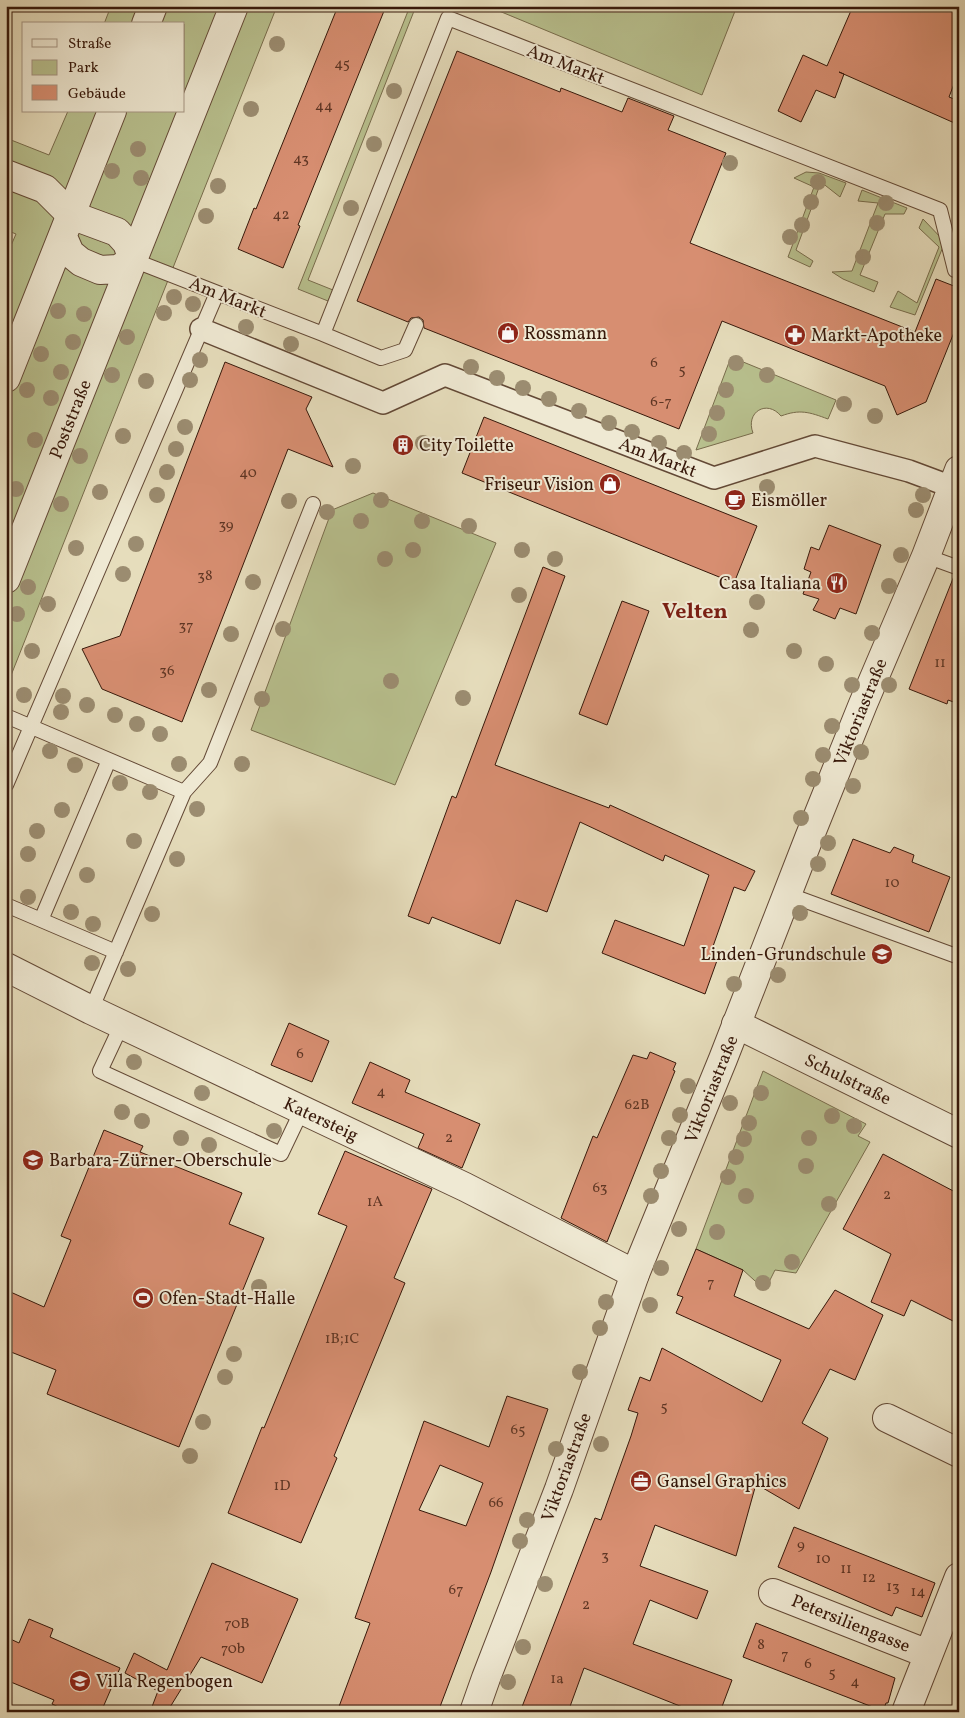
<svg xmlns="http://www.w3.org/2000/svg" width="965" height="1718" font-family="Vollkorn,serif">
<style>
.green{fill:#b8c08e;stroke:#786c4c}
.building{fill:#d78e71;stroke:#37180a;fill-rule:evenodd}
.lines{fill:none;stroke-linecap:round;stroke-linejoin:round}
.service-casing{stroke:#634936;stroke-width:16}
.pedestrian-casing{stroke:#634936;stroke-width:24}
.minor-casing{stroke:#634936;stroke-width:30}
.tertiary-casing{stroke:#634936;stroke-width:30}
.service{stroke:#efe9d3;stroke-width:14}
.pedestrian{stroke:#efe9d3;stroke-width:21}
.minor{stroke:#efe9d3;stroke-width:28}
.tertiary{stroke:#efe9d3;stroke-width:28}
.tree{fill:#9b8c70}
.labels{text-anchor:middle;stroke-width:4;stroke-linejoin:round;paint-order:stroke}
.number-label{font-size:15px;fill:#5f3624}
.street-label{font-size:18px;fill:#37180a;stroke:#efe9d3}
.poi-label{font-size:18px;fill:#37180a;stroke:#efe9d3;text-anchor:start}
.district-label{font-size:22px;font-weight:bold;fill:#7a1f14;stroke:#efe9d3}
</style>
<rect width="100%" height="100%" fill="#e6ddbc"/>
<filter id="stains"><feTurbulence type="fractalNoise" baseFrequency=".004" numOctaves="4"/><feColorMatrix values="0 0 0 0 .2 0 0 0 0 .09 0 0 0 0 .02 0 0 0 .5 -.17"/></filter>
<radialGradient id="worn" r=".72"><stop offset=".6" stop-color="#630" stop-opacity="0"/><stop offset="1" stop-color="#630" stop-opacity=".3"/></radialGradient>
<!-- green -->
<path class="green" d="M111,6H277L6,688V257L16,234L6,230V138L49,155L68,111H184V24H104Z
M410,6H416L308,280L333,290L328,301L298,289Z
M487,6H737L702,95Z
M806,172L819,173L846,183L840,197L821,182L796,250L813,261L810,267L788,257L814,187L794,178Z
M862,190L907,208L904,214H885L860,275L878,282L874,292L843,279L832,272L852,271L878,203L858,201Z
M923,219L945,242L915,315L890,307L898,291L917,303L939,247L919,228Z
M731,357L836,400L828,419C809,412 800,409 781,416C767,399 745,412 753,433L696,450Z
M373,493L496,543L395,785L251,730L332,510Z
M763,1071L866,1124L858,1136L870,1142L796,1273L775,1270L765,1290L743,1270L696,1249Z"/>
<!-- building -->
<path class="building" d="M338,6H386L298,225L300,226L283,268L238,249L254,208L256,209Z
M853,6H959V71L949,97L959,101V125L839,72L844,74L835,98L816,90L801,122L778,111L803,55L827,66Z
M457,51L560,92L561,88L622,112L628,98L674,116L668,130L726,153L690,243L915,332L936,279L959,288V320L926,402L897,415L885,386L722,321L679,429L424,328L423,320L419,317L411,318L408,322L357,301Z
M225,362L312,397L306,409L333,467L288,449L182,722L102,689L82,649L120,636Z
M484,417L757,526L734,583L462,473Z
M829,525L881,545L856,614L840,608L835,619L813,610L819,599L803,594L811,572L804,569L811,547L819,550Z
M543,567L565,576L495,765L609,808L610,805L755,871L745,891L734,887L711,952L719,955L705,994L602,953L615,920L684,946L709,875L665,855L663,861L580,822L547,912L516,900L500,944L432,917L429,924L408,916L452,796L456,798Z
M954,576L959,577V704L948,700L947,704L909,689Z
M622,601L649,611L607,725L579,714Z
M853,839L890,853L894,847L914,855L912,862L950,877L929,932L831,894Z
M289,1023L329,1041L312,1082L271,1065Z
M650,1052L676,1063L673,1070L675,1071L607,1242L561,1218L593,1136L597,1138L633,1055L647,1059Z
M370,1062L410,1080L405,1092L480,1124L462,1168L418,1148L424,1134L352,1103Z
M104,1130L143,1146L140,1152L242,1193L229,1224L264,1238L179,1447L47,1394L56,1370L6,1350V1290L44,1307L71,1240L61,1236Z
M345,1151L432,1189L394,1278L405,1283L334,1456L337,1458L301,1543L228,1513L262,1427L264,1428L347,1226L318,1214Z
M883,1154L959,1194V1324L911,1300L904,1316L871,1302L891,1254L843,1229Z
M696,1249L743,1270L734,1296L809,1329L835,1290L883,1315L855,1380L830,1369L802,1423L828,1438L799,1509L756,1484L736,1556L655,1525L640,1566L708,1591L697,1619L650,1600L633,1644L732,1680L720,1712H695L584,1668L568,1712H520L595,1518L601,1520L631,1436L638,1413L628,1410L640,1377L650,1381L662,1348L762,1402L781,1360L676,1313L683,1297L677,1295Z
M507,1396L548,1409L491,1572L438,1712H337L370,1623L355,1618L424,1421L489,1447ZM440,1465L483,1483L466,1526L419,1510Z
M794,1527L935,1583L922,1617L896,1607L892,1616L778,1567Z
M212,1563L298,1599L262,1683L201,1657L167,1712H150L158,1691L125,1673L134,1653L167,1670Z
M29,1619L53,1629L50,1637L120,1668L101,1712H69L52,1704L54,1700L6,1680V1637L19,1643Z
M756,1623L895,1678L888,1703H886L883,1711L743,1657Z"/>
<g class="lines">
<!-- service casing -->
<g class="service-casing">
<path id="service" d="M133,260L323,334L448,18L940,210L955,270L959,271
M323,334L381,358L405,350L416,325
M926,556L959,568
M6,716L184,792
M6,785L217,293
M787,894L959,957
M6,905L116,952
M41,920L109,760
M91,1010L184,792L210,763L313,504
M122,1024L100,1071L281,1154L302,1110"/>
</g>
<!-- pedestrian casing -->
<g class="pedestrian-casing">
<path id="pedestrian" d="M201,329L383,403L445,375L714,478L815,446L909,471L952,487"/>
</g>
<!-- minor casing -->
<g class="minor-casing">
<path id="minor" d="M6,174L45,189L71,215
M6,967L91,1010L465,1187L635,1274
M736,1024L959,1134
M887,1418L959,1453
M773,1593L928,1654
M906,1712L959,1577"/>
</g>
<!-- tertiary casing -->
<g class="tertiary-casing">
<path id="tertiary" d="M146,24L153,6
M63,237L70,253L81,262L100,270L118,269L133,260L127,243L117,232L71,215
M6,378L112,111
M6,579L234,6
M474,1712L486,1678L559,1489L635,1274L723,1059L809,838L863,704L926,556L959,470"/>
</g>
<!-- service -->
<use href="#service" class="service"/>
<!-- pedestrian -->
<use href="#pedestrian" class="pedestrian"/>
<!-- minor -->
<use href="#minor" class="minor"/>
<!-- tertiary -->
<use href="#tertiary" class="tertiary"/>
</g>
<!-- trees -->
<g class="tree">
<circle cx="277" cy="44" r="8"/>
<circle cx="394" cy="91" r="8"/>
<circle cx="251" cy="109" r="8"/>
<circle cx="374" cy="144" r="8"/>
<circle cx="138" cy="149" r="8"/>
<circle cx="730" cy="163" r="8"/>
<circle cx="112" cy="171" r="8"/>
<circle cx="141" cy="178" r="8"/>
<circle cx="818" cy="182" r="8"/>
<circle cx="218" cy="186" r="8"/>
<circle cx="811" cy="202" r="8"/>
<circle cx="886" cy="203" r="8"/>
<circle cx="351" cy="208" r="8"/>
<circle cx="206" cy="216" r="8"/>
<circle cx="877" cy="223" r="8"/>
<circle cx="802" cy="225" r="8"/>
<circle cx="790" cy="237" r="8"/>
<circle cx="863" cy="257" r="8"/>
<circle cx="174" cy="297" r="8"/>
<circle cx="193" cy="304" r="8"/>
<circle cx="58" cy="311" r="8"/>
<circle cx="164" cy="313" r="8"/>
<circle cx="84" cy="314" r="8"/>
<circle cx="246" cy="327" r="8"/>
<circle cx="127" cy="337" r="8"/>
<circle cx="73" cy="342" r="8"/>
<circle cx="291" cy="344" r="8"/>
<circle cx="41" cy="354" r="8"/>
<circle cx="200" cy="360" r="8"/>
<circle cx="736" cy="363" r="8"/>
<circle cx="471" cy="367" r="8"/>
<circle cx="61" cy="372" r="8"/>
<circle cx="112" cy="375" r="8"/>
<circle cx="767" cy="375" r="8"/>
<circle cx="497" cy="378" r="8"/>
<circle cx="190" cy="380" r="8"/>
<circle cx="146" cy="381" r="8"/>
<circle cx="523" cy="388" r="8"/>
<circle cx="27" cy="390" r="8"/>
<circle cx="726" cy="390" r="8"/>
<circle cx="51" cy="398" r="8"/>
<circle cx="549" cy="399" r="8"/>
<circle cx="844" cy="404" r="8"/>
<circle cx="579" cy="411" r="8"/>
<circle cx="717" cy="413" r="8"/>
<circle cx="875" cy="416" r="8"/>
<circle cx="609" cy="423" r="8"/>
<circle cx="185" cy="427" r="8"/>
<circle cx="632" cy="432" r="8"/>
<circle cx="709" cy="434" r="8"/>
<circle cx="123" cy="436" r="8"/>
<circle cx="35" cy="440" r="8"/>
<circle cx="423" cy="443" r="8"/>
<circle cx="659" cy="443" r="8"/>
<circle cx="176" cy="449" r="8"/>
<circle cx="684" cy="453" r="8"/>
<circle cx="80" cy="456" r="8"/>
<circle cx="353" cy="466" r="8"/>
<circle cx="167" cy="472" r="8"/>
<circle cx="767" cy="487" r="8"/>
<circle cx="16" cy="489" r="8"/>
<circle cx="100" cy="492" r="8"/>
<circle cx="157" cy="495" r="8"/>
<circle cx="923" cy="495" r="8"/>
<circle cx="381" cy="500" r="8"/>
<circle cx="289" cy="501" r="8"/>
<circle cx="61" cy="504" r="8"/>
<circle cx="916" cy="510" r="8"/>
<circle cx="327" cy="512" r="8"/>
<circle cx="361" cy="521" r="8"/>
<circle cx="422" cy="521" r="8"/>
<circle cx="469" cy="526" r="8"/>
<circle cx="136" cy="544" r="8"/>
<circle cx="76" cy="548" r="8"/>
<circle cx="413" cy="550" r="8"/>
<circle cx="522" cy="550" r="8"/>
<circle cx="901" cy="555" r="8"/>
<circle cx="385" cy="559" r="8"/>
<circle cx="555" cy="559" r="8"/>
<circle cx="123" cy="574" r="8"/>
<circle cx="253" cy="582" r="8"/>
<circle cx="889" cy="586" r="8"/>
<circle cx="28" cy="587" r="8"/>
<circle cx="519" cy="595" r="8"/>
<circle cx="757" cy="602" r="8"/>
<circle cx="48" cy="604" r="8"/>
<circle cx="17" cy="614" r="8"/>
<circle cx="283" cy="629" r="8"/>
<circle cx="751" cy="630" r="8"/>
<circle cx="872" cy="633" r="8"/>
<circle cx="231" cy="634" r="8"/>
<circle cx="32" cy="651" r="8"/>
<circle cx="794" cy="651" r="8"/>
<circle cx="826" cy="664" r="8"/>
<circle cx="391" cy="681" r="8"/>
<circle cx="852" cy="685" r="8"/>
<circle cx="889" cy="685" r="8"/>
<circle cx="209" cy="690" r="8"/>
<circle cx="24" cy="695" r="8"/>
<circle cx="63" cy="696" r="8"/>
<circle cx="463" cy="698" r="8"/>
<circle cx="262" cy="699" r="8"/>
<circle cx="87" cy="705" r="8"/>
<circle cx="61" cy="712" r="8"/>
<circle cx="115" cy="715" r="8"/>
<circle cx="137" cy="724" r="8"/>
<circle cx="832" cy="726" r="8"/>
<circle cx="160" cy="734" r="8"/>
<circle cx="50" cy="751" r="8"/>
<circle cx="861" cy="752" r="8"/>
<circle cx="823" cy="755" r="8"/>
<circle cx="179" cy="764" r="8"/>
<circle cx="242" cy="764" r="8"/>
<circle cx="75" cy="765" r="8"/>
<circle cx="813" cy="779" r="8"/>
<circle cx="120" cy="783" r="8"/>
<circle cx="853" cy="786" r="8"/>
<circle cx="150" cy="792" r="8"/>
<circle cx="197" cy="809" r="8"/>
<circle cx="62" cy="810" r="8"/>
<circle cx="801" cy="818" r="8"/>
<circle cx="37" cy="831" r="8"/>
<circle cx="134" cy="841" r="8"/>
<circle cx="828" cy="843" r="8"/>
<circle cx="28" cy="854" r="8"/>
<circle cx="177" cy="859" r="8"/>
<circle cx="818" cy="864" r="8"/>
<circle cx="87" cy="875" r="8"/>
<circle cx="28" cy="897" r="8"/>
<circle cx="71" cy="912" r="8"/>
<circle cx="800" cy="913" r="8"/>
<circle cx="152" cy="914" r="8"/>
<circle cx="93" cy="924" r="8"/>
<circle cx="92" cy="963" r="8"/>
<circle cx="128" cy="969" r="8"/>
<circle cx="778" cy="975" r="8"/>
<circle cx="734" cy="984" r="8"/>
<circle cx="134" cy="1062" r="8"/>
<circle cx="688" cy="1086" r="8"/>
<circle cx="202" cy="1093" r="8"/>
<circle cx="761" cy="1093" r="8"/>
<circle cx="730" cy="1103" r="8"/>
<circle cx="122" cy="1112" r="8"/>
<circle cx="680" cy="1115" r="8"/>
<circle cx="832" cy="1116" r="8"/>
<circle cx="142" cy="1121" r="8"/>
<circle cx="749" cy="1123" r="8"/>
<circle cx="854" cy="1126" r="8"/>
<circle cx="274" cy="1131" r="8"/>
<circle cx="181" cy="1138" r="8"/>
<circle cx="669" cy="1138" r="8"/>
<circle cx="809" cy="1138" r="8"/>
<circle cx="744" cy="1139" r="8"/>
<circle cx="209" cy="1145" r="8"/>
<circle cx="736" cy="1157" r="8"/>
<circle cx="806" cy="1166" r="8"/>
<circle cx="661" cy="1171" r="8"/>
<circle cx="728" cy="1177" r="8"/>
<circle cx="651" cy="1196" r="8"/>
<circle cx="746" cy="1196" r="8"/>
<circle cx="829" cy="1204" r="8"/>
<circle cx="679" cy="1229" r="8"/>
<circle cx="717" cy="1232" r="8"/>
<circle cx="792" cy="1262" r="8"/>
<circle cx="661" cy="1268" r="8"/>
<circle cx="763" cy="1283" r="8"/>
<circle cx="259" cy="1287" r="8"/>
<circle cx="606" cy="1302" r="8"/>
<circle cx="650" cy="1305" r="8"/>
<circle cx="600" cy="1328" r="8"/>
<circle cx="234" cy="1354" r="8"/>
<circle cx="580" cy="1372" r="8"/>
<circle cx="225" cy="1377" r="8"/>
<circle cx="203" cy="1422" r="8"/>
<circle cx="601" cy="1444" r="8"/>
<circle cx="556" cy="1449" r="8"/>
<circle cx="190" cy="1456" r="8"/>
<circle cx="527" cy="1520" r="8"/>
<circle cx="520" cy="1541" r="8"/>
<circle cx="545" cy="1584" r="8"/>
<circle cx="523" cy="1647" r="8"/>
<circle cx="508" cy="1682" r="8"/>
</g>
<!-- icons -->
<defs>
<g id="shop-disc" transform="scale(1.125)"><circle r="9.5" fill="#8f2418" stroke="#efe9d3"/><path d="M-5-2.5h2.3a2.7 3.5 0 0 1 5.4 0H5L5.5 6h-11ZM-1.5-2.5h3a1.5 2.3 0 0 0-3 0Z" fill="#fff"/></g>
<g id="pharmacy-disc" transform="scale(1.125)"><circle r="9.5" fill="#8f2418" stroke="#efe9d3"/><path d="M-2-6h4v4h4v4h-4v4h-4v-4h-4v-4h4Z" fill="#fff"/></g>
<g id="building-disc" transform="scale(1.125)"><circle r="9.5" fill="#8f2418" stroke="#efe9d3"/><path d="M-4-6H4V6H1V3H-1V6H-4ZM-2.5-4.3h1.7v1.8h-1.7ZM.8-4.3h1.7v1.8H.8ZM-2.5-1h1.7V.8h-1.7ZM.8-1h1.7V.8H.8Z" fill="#fff"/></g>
<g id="cafe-disc" transform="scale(1.125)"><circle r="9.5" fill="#8f2418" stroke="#efe9d3"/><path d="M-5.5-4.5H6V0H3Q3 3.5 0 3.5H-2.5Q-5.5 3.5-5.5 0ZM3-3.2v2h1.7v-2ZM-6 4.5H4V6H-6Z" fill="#fff"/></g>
<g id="restaurant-disc" transform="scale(1.125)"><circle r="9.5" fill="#8f2418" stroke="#efe9d3"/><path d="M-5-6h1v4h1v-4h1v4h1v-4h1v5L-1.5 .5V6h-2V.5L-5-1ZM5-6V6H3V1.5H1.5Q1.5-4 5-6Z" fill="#fff"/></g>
<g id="school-disc" transform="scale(1.125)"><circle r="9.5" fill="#8f2418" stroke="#efe9d3"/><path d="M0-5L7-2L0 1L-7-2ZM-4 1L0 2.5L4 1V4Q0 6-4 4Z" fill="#fff"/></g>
<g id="stadium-disc" transform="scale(1.125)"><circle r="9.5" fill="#8f2418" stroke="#efe9d3"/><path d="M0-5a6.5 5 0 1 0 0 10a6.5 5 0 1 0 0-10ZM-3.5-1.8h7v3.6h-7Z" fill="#fff"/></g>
<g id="office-disc" transform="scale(1.125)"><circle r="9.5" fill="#8f2418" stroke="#efe9d3"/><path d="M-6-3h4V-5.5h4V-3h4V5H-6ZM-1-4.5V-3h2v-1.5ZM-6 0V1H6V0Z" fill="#fff"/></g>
</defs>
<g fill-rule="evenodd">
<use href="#shop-disc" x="508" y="333"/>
<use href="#pharmacy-disc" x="795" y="335"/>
<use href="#building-disc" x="403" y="445"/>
<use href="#shop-disc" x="610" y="484"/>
<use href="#cafe-disc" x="735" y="500"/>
<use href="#restaurant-disc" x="837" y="583"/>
<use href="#school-disc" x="882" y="954"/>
<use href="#school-disc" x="33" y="1160"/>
<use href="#stadium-disc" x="143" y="1298"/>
<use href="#office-disc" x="641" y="1481"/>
<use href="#school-disc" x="80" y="1681"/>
</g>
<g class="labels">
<!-- number labels -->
<g class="number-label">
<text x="342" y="68">45</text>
<text x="324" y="110">44</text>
<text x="301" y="163">43</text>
<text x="281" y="219">42</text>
<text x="654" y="367">6</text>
<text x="682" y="374">5</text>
<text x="661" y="406">6-7</text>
<text x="248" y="477">40</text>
<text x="226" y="529">39</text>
<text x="205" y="580">38</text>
<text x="186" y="630">37</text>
<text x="940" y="667">11</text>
<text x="167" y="675">36</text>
<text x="892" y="887">10</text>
<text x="300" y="1058">6</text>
<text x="381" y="1096">4</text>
<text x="637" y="1109">62B</text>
<text x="449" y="1142">2</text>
<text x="600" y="1192">63</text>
<text x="887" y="1199">2</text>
<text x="375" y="1206">1A</text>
<text x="711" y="1287">7</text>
<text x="342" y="1343">1B;1C</text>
<text x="664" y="1411">5</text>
<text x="518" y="1434">65</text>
<text x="282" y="1490">1D</text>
<text x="496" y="1507">66</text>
<text x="801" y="1549">9</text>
<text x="605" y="1560">3</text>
<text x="823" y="1563">10</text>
<text x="846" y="1573">11</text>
<text x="869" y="1582">12</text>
<text x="893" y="1591">13</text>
<text x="456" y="1594">67</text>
<text x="918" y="1596">14</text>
<text x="586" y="1609">2</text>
<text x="237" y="1628">70B</text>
<text x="761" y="1649">8</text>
<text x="233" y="1653">70b</text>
<text x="785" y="1659">7</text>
<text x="808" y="1668">6</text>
<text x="832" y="1677">5</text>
<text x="557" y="1683">1a</text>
<text x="855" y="1686">4</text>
</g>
<!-- street labels -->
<g class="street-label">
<text transform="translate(566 64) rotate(21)" y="6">Am Markt</text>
<text transform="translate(228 297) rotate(22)" y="6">Am Markt</text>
<text transform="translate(70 419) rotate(-68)" y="6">Poststraße</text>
<text transform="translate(658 457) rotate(21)" y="6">Am Markt</text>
<text transform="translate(860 712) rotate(-68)" y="6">Viktoriastraße</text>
<text transform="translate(848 1079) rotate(26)" y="6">Schulstraße</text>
<text transform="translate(711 1089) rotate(-68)" y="6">Viktoriastraße</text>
<text transform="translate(321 1119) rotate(25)" y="6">Katersteig</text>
<text transform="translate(566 1467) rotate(-70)" y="6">Viktoriastraße</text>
<text transform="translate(851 1623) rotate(22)" y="6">Petersiliengasse</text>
</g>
<!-- poi labels -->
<g class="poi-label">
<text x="524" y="339">Rossmann</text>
<text x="811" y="341">Markt-Apotheke</text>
<text x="419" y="451">City Toilette</text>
<text x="594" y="490" text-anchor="end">Friseur Vision</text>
<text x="751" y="506">Eismöller</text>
<text x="821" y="589" text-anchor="end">Casa Italiana</text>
<text x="866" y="960" text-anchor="end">Linden-Grundschule</text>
<text x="49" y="1166">Barbara-Zürner-Oberschule</text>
<text x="159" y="1304">Ofen-Stadt-Halle</text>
<text x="657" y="1487">Gansel Graphics</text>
<text x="96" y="1687">Villa Regenbogen</text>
</g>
<!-- district labels -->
<g class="district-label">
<text x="695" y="618">Velten</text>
</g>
</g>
<!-- margin -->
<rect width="965" height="1718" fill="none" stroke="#e6ddbc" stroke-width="25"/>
<rect x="8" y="8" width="950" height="1703" fill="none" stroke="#37180a" stroke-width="2.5"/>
<rect x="12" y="12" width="940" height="1693" fill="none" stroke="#37180a"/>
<!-- legend -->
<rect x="22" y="22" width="162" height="90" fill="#efe9d3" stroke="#a59583"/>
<rect x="32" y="39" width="25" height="8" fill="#efe9d3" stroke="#a59583"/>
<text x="68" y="48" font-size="15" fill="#37180a">Straße</text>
<rect x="32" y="60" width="25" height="15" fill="#b8c08e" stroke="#a59583"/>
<text x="68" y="72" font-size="15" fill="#37180a">Park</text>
<rect x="32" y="85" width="25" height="15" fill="#d78e71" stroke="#a59583"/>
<text x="68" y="98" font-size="15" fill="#37180a">Gebäude</text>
<rect width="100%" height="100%" filter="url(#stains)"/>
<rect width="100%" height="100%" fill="url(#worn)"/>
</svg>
